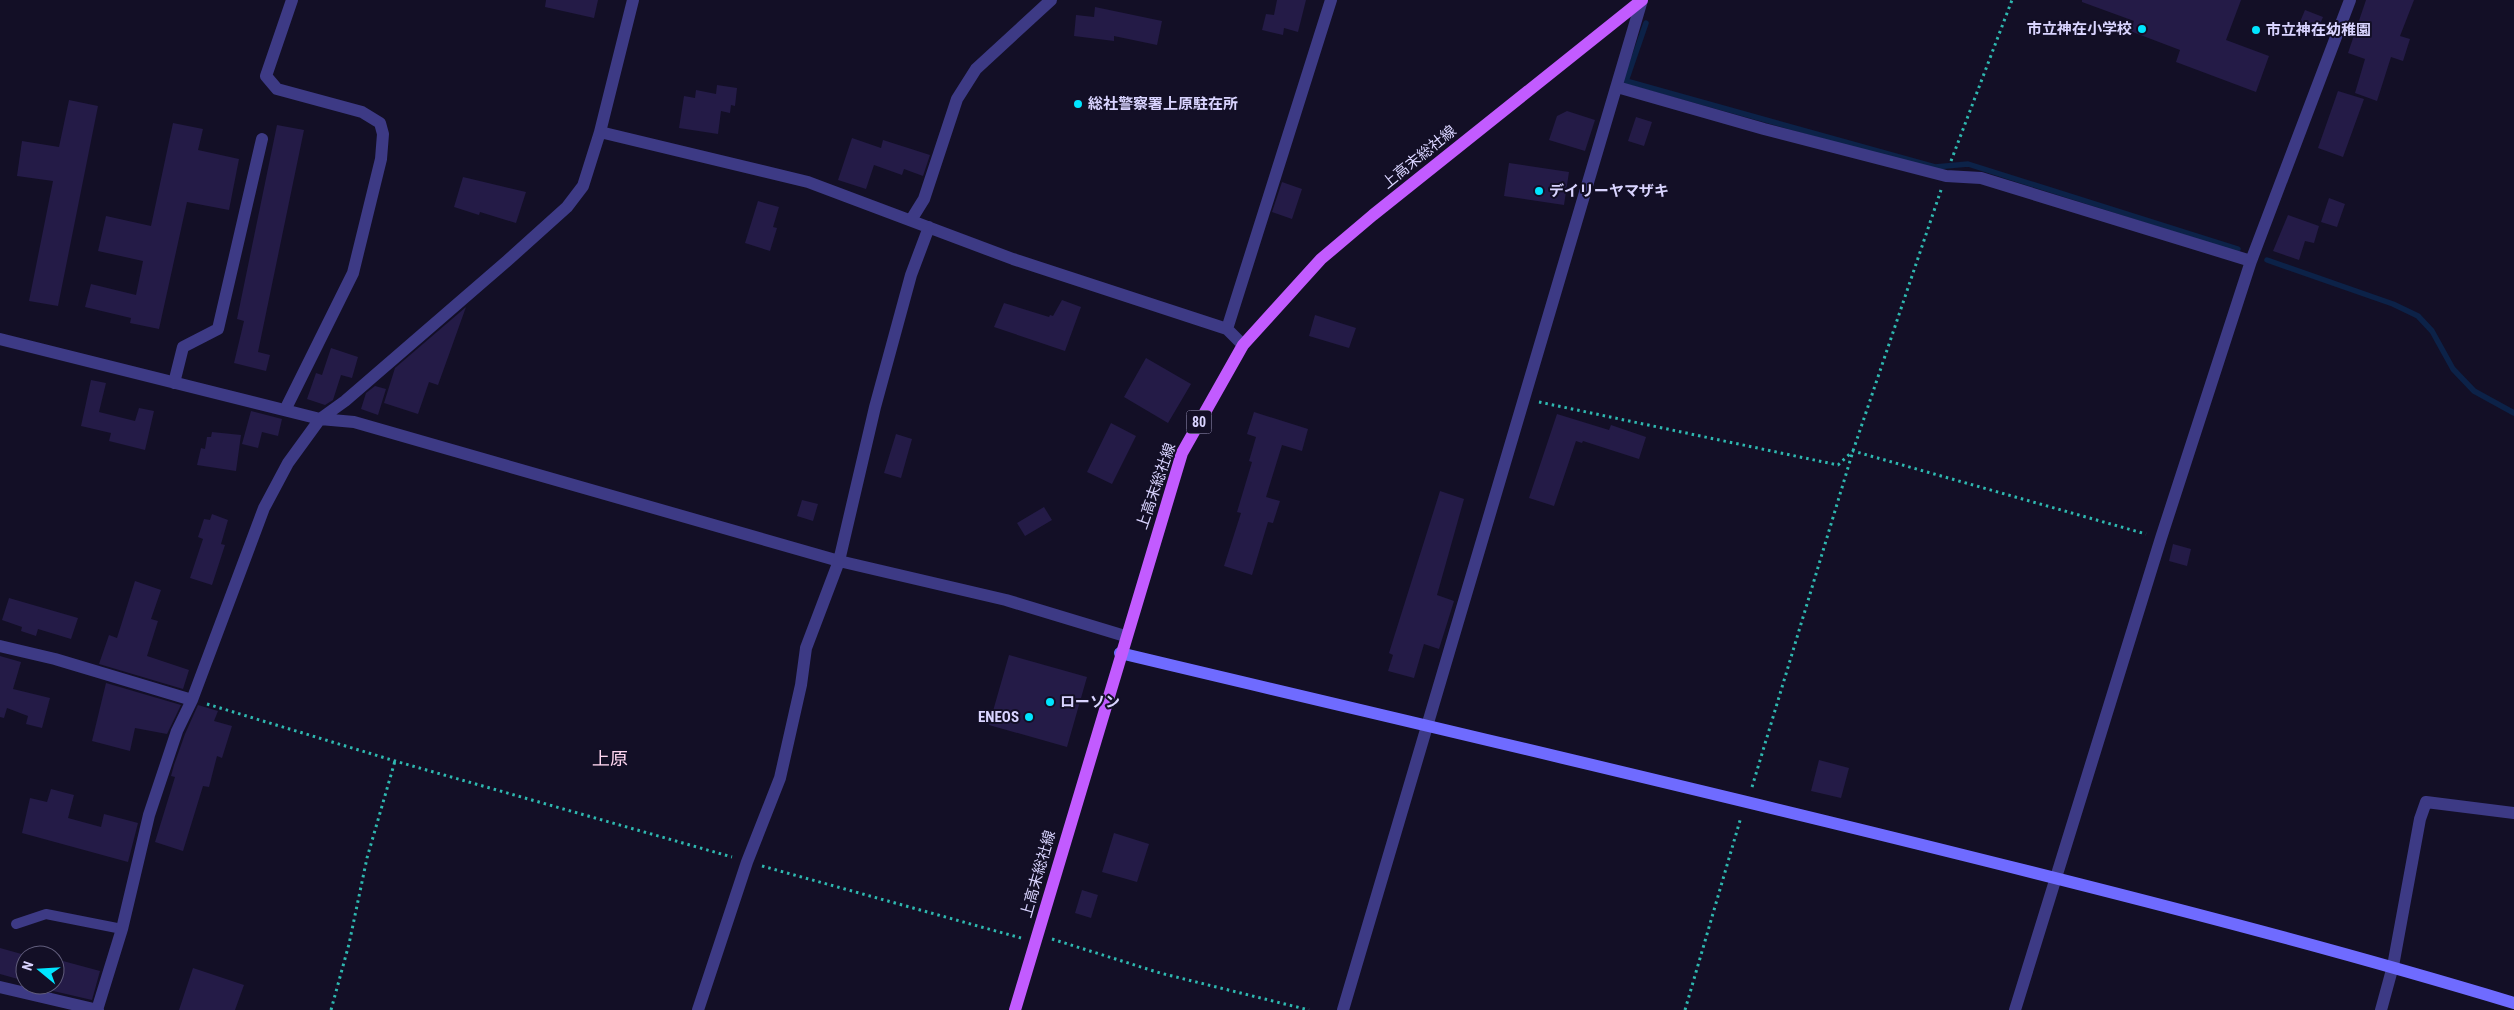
<svg xmlns="http://www.w3.org/2000/svg" width="2514" height="1010" font-family="'Roboto Condensed','Noto Sans JP',sans-serif">
<style>
.lines{fill:none;stroke-linecap:round;stroke-linejoin:round}
.stream{stroke:#0c2248;stroke-width:5.5}
.building{fill:#241b47}
.path{stroke:#2fb8b0;stroke-width:3;stroke-dasharray:2.5 4;stroke-linecap:butt}
.lane{stroke:#3d3a85;stroke-width:10}
.street{stroke:#3d3a85;stroke-width:12}
.secondary{stroke:#6f6bff;stroke-width:12}
.primary{stroke:#c25bff;stroke-width:12}
.poi-dot{fill:#00e5ff;stroke:#130f26;stroke-width:2}
.labels{text-anchor:middle;stroke-width:4;stroke-linejoin:round;paint-order:stroke}
.shield{fill:#130f26;stroke:#9e99be;stroke-width:1}
.shield-label{font-size:14px;font-weight:bold;fill:#d9d4ff}
.poi-label{font-size:15px;font-weight:bold;fill:#d9d4ff;stroke:#130f26;text-anchor:start}
.street-label{font-size:15px;fill:#d9d4ff;stroke:#130f26}
.quarter-label{font-size:18px;fill:#ffd6f0;stroke:#130f26}
</style>
<rect width="100%" height="100%" fill="#130f26"/>
<g class="lines">
<!-- stream -->
<path class="stream" d="M1646,23L1626,81L1935,167L1968,164L2238,249
M2267,260L2393,304L2418,316L2432,331L2453,369L2474,391L2514,413"/>
</g>
<!-- building -->
<path class="building" d="M546,0H598L594,18L545,7Z
M1277,0H1306L1298,32L1284,28L1283,35L1262,30L1266,14L1274,15Z
M2082,0H2241L2226,40L2269,56L2256,92L2176,62L2180,50L2130,31L2134,21L2082,2Z
M2366,0H2414L2400,36L2410,39L2403,61L2391,57L2377,101L2355,93L2365,59L2348,53Z
M1095,7L1162,21L1157,45L1114,36V41L1074,36L1076,15L1094,17Z
M2305,10L2323,17L2315,36L2297,29Z
M717,85L737,88L735,106L731,105L730,113L721,111L718,134L679,128L684,96L695,98L696,90L716,94Z
M2338,91L2364,99L2343,157L2318,148Z
M69,100L98,106L58,306L29,301L53,181L17,176L22,141L59,147Z
M1567,111L1595,120L1585,151L1549,140L1557,116Z
M1636,117L1652,122L1644,146L1628,141Z
M173,123L203,129L198,150L239,159L229,210L187,202L159,329L130,323L131,318L85,307L91,284L136,295L143,261L98,251L106,216L151,226Z
M277,125L304,130L258,352L270,355L266,371L234,363L244,321L237,319Z
M852,138L881,148L883,140L930,155L923,176L904,169L902,175L874,165L866,189L838,180Z
M1509,163L1569,172L1564,205L1504,196Z
M463,177L526,192L516,223L480,212L479,215L454,207Z
M1282,182L1302,189L1292,219L1272,212Z
M2329,198L2345,204L2337,227L2321,222Z
M758,201L779,207L773,227L777,228L770,251L745,243Z
M2288,215L2319,226L2314,243L2305,241L2299,260L2273,251Z
M1062,300L1081,307L1065,351L994,327L1004,303L1049,317L1050,315L1053,316Z
M466,307L438,385L429,382L418,414L384,403L395,368Z
M1315,315L1356,328L1349,348L1309,336Z
M331,348L358,357L352,378L341,375L333,400L325,405L307,399L316,373L322,375Z
M1146,358L1191,384L1168,423L1124,397Z
M91,380L106,383L99,412L135,421L139,408L154,411L145,450L109,441L111,433L81,426Z
M375,386L386,389L378,415L361,409L366,393Z
M251,411L282,419L278,436L262,432L258,448L242,444Z
M1254,412L1308,429L1302,451L1282,445L1266,497L1280,501L1273,523L1268,522L1252,575L1224,566L1241,513L1237,512L1252,462L1249,461L1256,437L1247,434Z
M1557,414L1609,430L1611,425L1646,437L1639,459L1583,441L1582,443L1576,441L1554,506L1529,498Z
M1111,423L1136,436L1112,484L1087,472Z
M212,432L241,435L236,471L197,465L201,448L205,449L207,437H211Z
M896,434L912,439L901,478L884,473Z
M1440,491L1464,499L1437,595L1454,601L1439,649L1424,644L1414,678L1388,671L1393,655L1389,653Z
M802,500L818,504L813,521L797,516Z
M1044,507L1052,520L1025,536L1017,523Z
M212,514L228,520L221,544L225,545L212,585L190,578L203,539L198,537L204,519L210,520Z
M2173,544L2191,549L2187,566L2169,561Z
M135,581L161,590L151,619L158,621L147,656L189,670L183,689L99,664L109,635L117,638Z
M9,598L78,618L71,639L38,629L36,636L21,631L22,627L2,620Z
M1009,655L1087,677L1067,747L989,725Z
M0,656L21,662L13,689L50,698L42,728L26,724L28,716L7,708L4,718L0,717Z
M106,683L181,705L167,734L135,728L130,751L92,741Z
M198,705L218,711L214,721L232,726L222,758L217,756L209,787L203,786L183,851L155,842L175,777L171,776L174,765L185,734Z
M1819,760L1849,768L1841,798L1811,791Z
M51,789L74,795L68,818L101,827L104,814L138,823L128,862L22,833L30,798L47,802Z
M1114,833L1149,844L1137,882L1102,872Z
M1082,890L1098,895L1091,918L1075,913Z
M0,948L25,955V981L0,974Z
M63,961L100,971L92,1000L49,990L51,985H55V963L62,965Z
M193,968L244,985L235,1010H179Z"/>
<g class="lines">
<!-- path -->
<path class="path" d="M1951,161L2012,0
M1539,402L1838,465L1853,451L2146,534
M207,704L395,761L732,857
M1752,787L1853,451L1941,190
M762,866L1021,938
M1052,939L1160,973L1309,1010
M331,1010L349,944L367,858L395,761
M1685,1010L1741,817"/>
<!-- lane -->
<path class="lane" d="M16,924L46,914L122,929"/>
<!-- street -->
<path class="street" d="M1617,87L1764,129L1946,176L1981,178L2251,261
M600,132L808,182L1013,259L1227,329
M911,220L924,199L957,99L976,69L1051,0
M0,339L320,419L354,422L839,561L1006,600L1125,636
M1243,345L1227,329L1331,0
M174,383L183,347L218,329L262,139
M285,410L353,273L381,159L383,134L380,123L362,112L277,89L266,76L292,0
M0,646L55,659L192,700
M0,987L98,1010
M97,1010L122,929L149,815L177,731L192,700L264,508L288,463L320,419L345,401L507,261L567,207L583,186L600,132L633,0
M698,1010L747,862L780,778L801,685L806,648L839,561L875,407L911,275L929,227
M1343,1010L1642,0
M2015,1010L2161,538L2251,261L2350,0
M2381,1010L2393,966L2420,819L2426,802L2514,813"/>
<!-- secondary -->
<path class="secondary" d="M1120,653C1401,720 1683,785 1963,855C2148,901 2332,948 2514,1003"/>
<!-- primary -->
<path class="primary" d="M1015,1010L1182,453L1243,345L1321,259L1373,215L1642,0"/>
</g>
<!-- markers -->
<g class="poi-dot">
<circle cx="2142" cy="29" r="5"/>
<circle cx="2256" cy="30" r="5"/>
<circle cx="1078" cy="104" r="5"/>
<circle cx="1539" cy="191" r="5"/>
<circle cx="1050" cy="702" r="5"/>
<circle cx="1029" cy="717" r="5"/>
</g>
<g class="labels">
<!-- shield labels -->
<rect class="shield" x="1186.5" y="410.5" width="25" height="23" rx="4"/>
<g class="shield-label">
<text x="1199" y="427">80</text>
</g>
<!-- poi labels -->
<g class="poi-label">
<text x="2132" y="34" text-anchor="end">市立神在小学校</text>
<text x="2266" y="35">市立神在幼稚園</text>
<text x="1088" y="109">総社警察署上原駐在所</text>
<text x="1549" y="196">デイリーヤマザキ</text>
<text x="1060" y="707">ローソン</text>
<text x="1019" y="722" text-anchor="end">ENEOS</text>
</g>
<!-- street labels -->
<g class="street-label">
<text transform="translate(1419 157) rotate(-39)" y="5">上高末総社線</text>
<text transform="translate(1156 486) rotate(-71)" y="5">上高末総社線</text>
<text transform="translate(1038 874) rotate(-74)" y="5">上高末総社線</text>
</g>
<!-- quarter labels -->
<g class="quarter-label">
<text x="610" y="765">上原</text>
</g>
</g>
<!-- north arrow -->
<g transform="translate(40 970) rotate(288)"><circle r="24" fill="#130f26" stroke="#625e7d"/>
<path d="M0-4L9 19L0 12L-9 19Z" fill="#00e5ff"/>
<text y="-8" font-size="14" font-weight="bold" text-anchor="middle" fill="#d9d4ff">N</text>
</g>
</svg>
